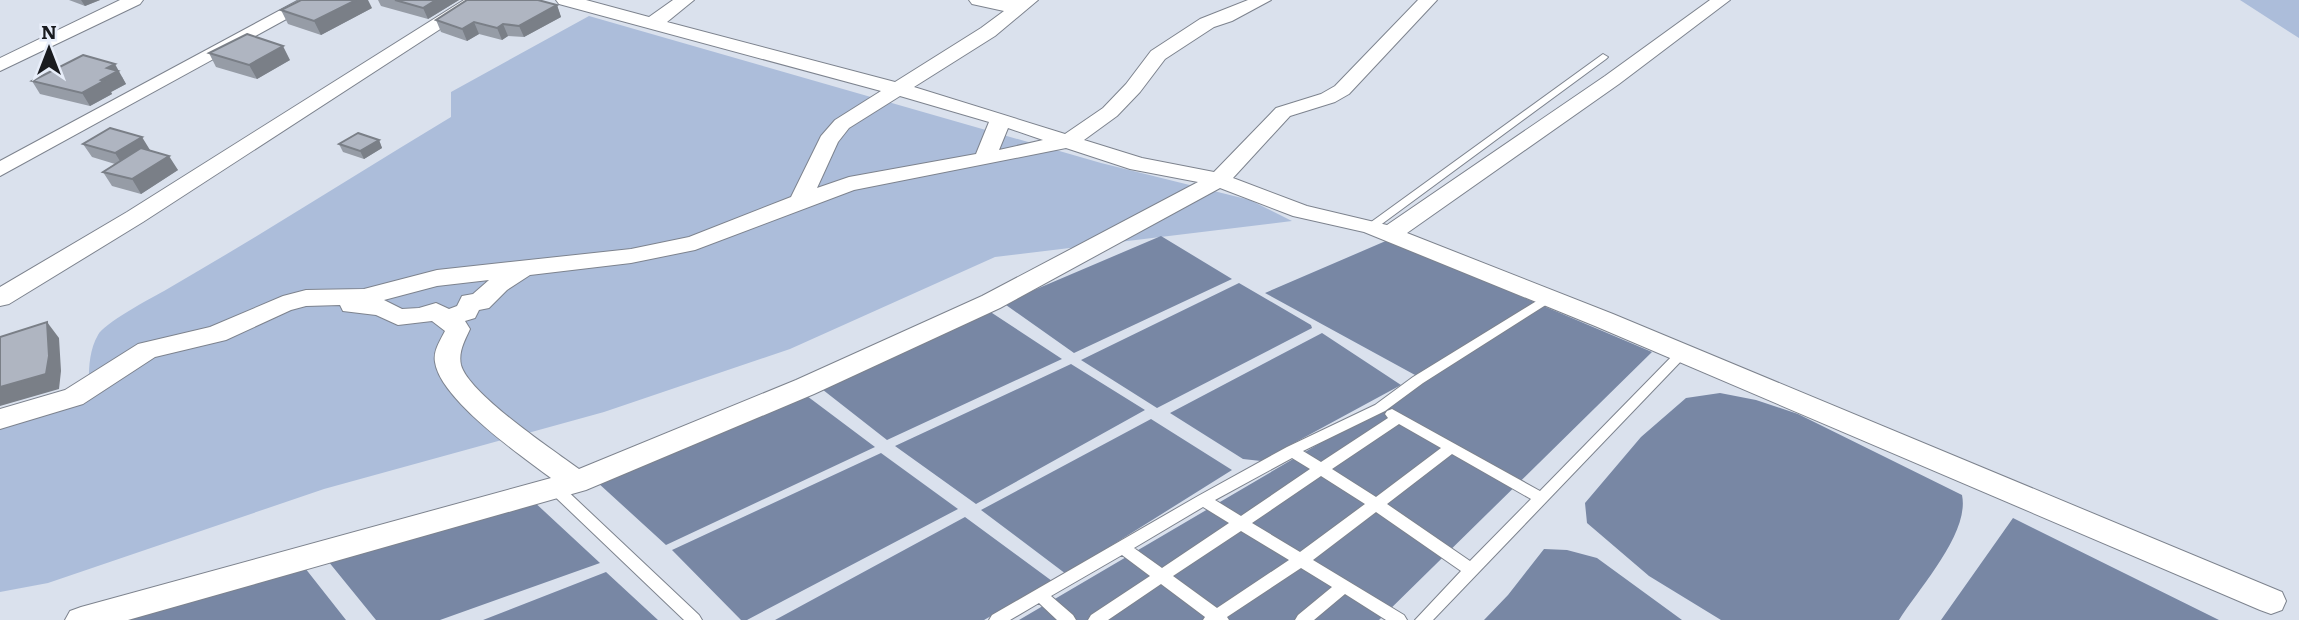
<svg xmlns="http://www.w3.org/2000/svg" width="2299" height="620" font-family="Literata,serif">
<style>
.green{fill:#acbdda}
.water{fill:#7887a4}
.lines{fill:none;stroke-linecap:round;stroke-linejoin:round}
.lane-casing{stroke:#7d838e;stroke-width:2}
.street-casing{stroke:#7d838e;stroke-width:2}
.lane{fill:#fff;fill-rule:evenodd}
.street{fill:#fff;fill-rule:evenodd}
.wall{fill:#969ca6}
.shaded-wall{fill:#7a7f87}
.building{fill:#afb5c1;stroke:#7a7f87;stroke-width:2}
</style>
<rect width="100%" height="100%" fill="#dae1ed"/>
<!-- green -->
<path class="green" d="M2241,0H2299V38L2240,0Z
M589,16L1101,163L1250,200L1292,221L995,257L790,349L604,412L324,489L48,583L0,592V425L89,398C89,377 87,354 98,335C103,324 151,298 164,291C261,235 355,175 451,117V92Z"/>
<!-- water -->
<path class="water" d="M1161,236L1232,279L1074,353L1006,305V302Z
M1388,240L1652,352L1379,620H1019L1426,381L1265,293Z
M1239,283L1311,325L1312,328L1157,408L1081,360Z
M989,311L1062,359L887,440L818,386Z
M1322,333L1401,385L1261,461L1243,459L1170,413Z
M1071,364L1145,410L976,504L895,446Z
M803,393L875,447L666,545L597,482Z
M1720,393L1756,400L1798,414L1962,495C1970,533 1919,588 1899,620H1721L1649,576L1587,523L1585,503L1641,437L1686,398Z
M1151,419L1232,470L1066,574L981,510Z
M881,453L958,509L747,620H741L672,550Z
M531,499L600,563L440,620H376L328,561Z
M965,517L1052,581L984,620H775Z
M2013,518L2219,620H1941Z
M1544,549L1567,550L1597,558L1682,620H1484L1508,595Z
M305,568L346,620H126Z
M606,572L658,620H483Z"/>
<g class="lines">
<!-- lane casing -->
<g class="lane-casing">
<path id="lane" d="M1603,54L1608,57L1606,59L1375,229H1367L1365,227L1367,225Z
M1548,294L1554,298L1552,301L1423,383L1385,411L1303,451L1321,462L1388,418L1385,414L1387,411L1392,409L1540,491L1678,350H1686L1688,353L1686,356L1433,620H1415L1461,571L1376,512L1313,560L1404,615L1407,620H1386L1345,594L1314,620H1295L1298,615L1332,587L1301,568L1227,617L1229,620H1203L1205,617L1161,584L1108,620H1088L1091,615L1150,576L1122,555L1051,596L1073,615L1076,620H1057L1039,603L1010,620H989L992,615L1198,496L1287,447L1375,405L1413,377ZM1399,424L1441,448L1376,497L1332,469ZM1452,454L1531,499L1470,561L1387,504ZM1292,458L1310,469L1241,516L1215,500ZM1321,476L1365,504L1300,552L1252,523ZM1203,507L1229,523L1162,568L1134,548ZM1241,531L1289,560L1217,608L1173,576Z
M555,483L560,484L699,615L702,620H684L550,492L548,488L550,484Z"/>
</g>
<!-- street casing -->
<g class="street-casing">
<path id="street" d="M120,0H143L140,4L0,71V58Z
M299,0H321L0,176V161Z
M464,0H485L143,222L9,304L0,306V287L127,212Z
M556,0H586L649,17L673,0H694L667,22L895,82L981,28L1004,11L972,4L969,0H1038L995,36L914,87L1065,134L1103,108L1126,84L1151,51L1200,19L1248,0H1271L1232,21L1214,27L1165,59L1140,92L1117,116L1084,140L1142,158L1214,172L1276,108L1321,94L1335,86L1418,0H1437L1349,94L1335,102L1290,116L1233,178L1307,206L1387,225L1605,76L1710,0H1730L1619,84L1407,233L1613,314L2282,592L2286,601L2282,610L2271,614L2260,610L1595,326L1364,232L1293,216L1220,188L1000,308L814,394L586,490L128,620H65L70,611L81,607L551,478C521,456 440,399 435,362C433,351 440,341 445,331L432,321L398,325L376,315L343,311L340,305L306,306L291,310L226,340L155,357L83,404L0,429V409L65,390L138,344L210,327L283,296L306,290L364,289L437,270L631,249L689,237L791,197L821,136L835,120L881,91L559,4ZM900,96L989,122L976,154L849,177L817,188L838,142L849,128ZM1008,128L1043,140L999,150ZM1066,148L1130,169L1198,182L982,296L796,380L579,469C553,450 469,394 461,365C458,352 465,340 470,329L465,321L475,318L479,310L489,308L507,290L530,275L631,263L695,250L854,190ZM489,280L473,294L462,296L457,306L449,309L436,303L419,308L402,309L384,300L437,286Z"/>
</g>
<!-- lane -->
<use href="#lane" class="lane"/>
<!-- street -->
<use href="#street" class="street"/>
</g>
<!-- wall -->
<path class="wall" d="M69,0H100L85,6Z
M378,0H459L428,19L381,6Z
M557,5L561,17L524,37L508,36L502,40L479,34L467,41L441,32L436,20Z
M372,8L321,35L288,24L281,10Z
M209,53L290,60L257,79L216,67Z
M122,77L126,84L111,92L112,94L90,106L40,94L32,81L123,77Z
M379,140L382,148L364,159L343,152L339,144Z
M83,144L150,150L178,170L141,194L112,186L103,172L115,164L92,157Z"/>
<!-- shaded-wall -->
<path class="shaded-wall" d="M81,0H100L85,6Z
M356,0H368L372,8L321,35L314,21Z
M436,0H459L428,19L423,8Z
M557,5L561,17L524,37L519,26Z
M474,22L479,34L467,41L462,29Z
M503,24L508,36L502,40L497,28Z
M283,46L290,60L257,79L249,65Z
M115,64L126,84L111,92L112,94L90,106L82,93L101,80L107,68Z
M142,137L150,150L123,166L115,153Z
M379,140L382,148L364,159L360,151Z
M169,156L178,170L141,194L132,179Z
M47,322L59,338L61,371L59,389L0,406V387Z"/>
<!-- building -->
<path class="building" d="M301,0H356L314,21L281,10Z
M395,0H436L423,8Z
M467,0H538L557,5L519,26L503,24L497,28L474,22L462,29L436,20Z
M247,34L283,46L249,65L209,53Z
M83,55L115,64L107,68L118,71L101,80L104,81L82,93L32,81Z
M110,128L142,137L115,153L83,144Z
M358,133L379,140L360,151L339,144Z
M141,148L169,156L132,179L103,172Z
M47,322L49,356L46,374L0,387V337Z"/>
<!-- north arrow -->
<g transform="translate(49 49)" stroke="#e8eefa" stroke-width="5" paint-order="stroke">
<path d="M0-5L12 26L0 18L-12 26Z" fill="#191b1f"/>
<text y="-10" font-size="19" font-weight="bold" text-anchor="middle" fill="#191b1f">N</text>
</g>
</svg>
